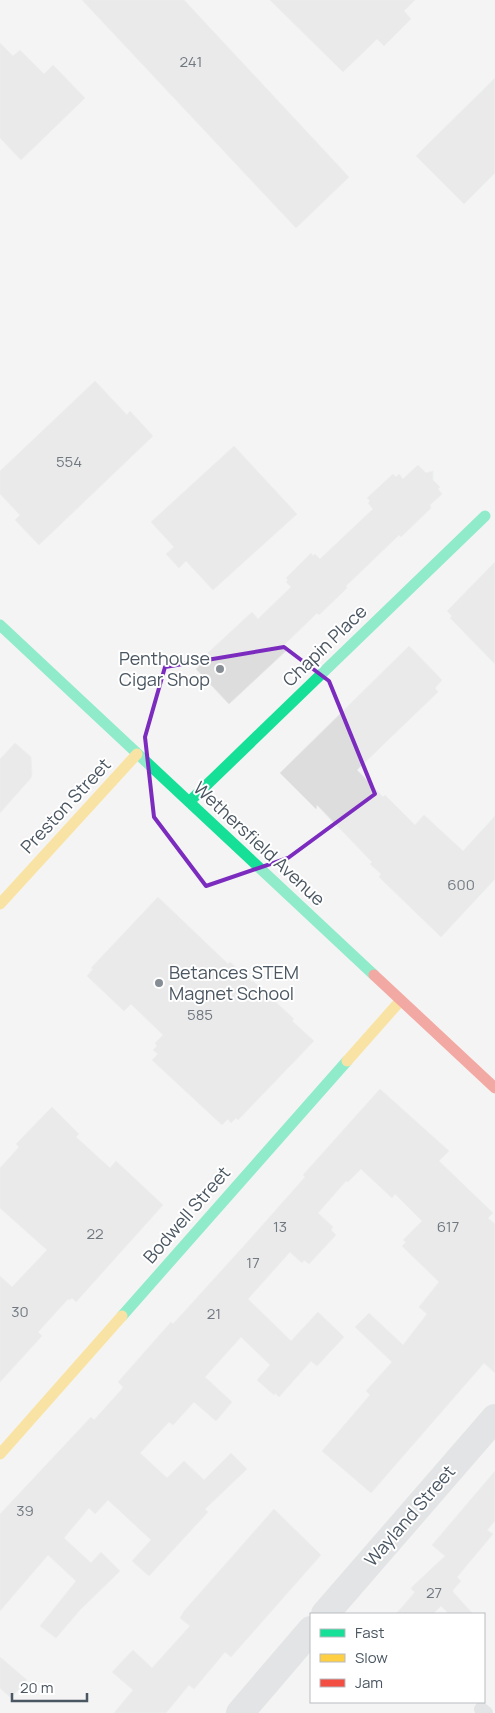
<svg xmlns="http://www.w3.org/2000/svg" width="495" height="1713" font-family="Manrope,sans-serif">
<style>
.building{fill:#ddddde;stroke:#e5e6e7}
.lines{fill:none;stroke-linecap:round;stroke-linejoin:round}
.lane{stroke:#ced0d2;stroke-width:14}
.street{stroke:#ced0d2;stroke-width:28}
.fast{stroke:#16e098;stroke-width:11}
.slow{stroke:#ffcf43;stroke-width:11}
.jam{stroke:#f24e42;stroke-width:11}
.marked{fill:none;stroke:#7b2cbf;stroke-width:4;stroke-linejoin:round}
.poi-dot{fill:#868d94;stroke:#fff;stroke-width:2}
.labels{text-anchor:middle;stroke-width:4;stroke-linejoin:round;paint-order:stroke}
.number-label{font-size:15px;fill:#707881}
.street-label{font-size:18px;fill:#4a5661;stroke:#fff}
.poi-label{font-size:18px;fill:#4a5661;stroke:#fff;text-anchor:end}
</style>
<rect width="100%" height="100%" fill="#f4f4f4"/>
<!-- building -->
<path class="building" d="M82,0H184L349,177L296,228Z
M270,0H415L404,11L411,19L384,46L377,39L343,72Z
M0,43L13,56L20,50L44,74L53,65L85,98L21,160L0,138Z
M495,78V173L464,204L416,156Z
M95,381L127,415L130,411L153,436L39,545L15,520L20,515L0,494V471Z
M234,446L297,514L213,590L186,561L179,568L166,554L174,547L151,522Z
M418,465L426,473L433,471V480L440,487L438,489L442,494L430,505L431,508L401,537L399,535L346,586L347,588L319,615L317,613L284,645L288,649L229,704L196,669L199,667L196,664L252,612L258,619L291,587L286,582L288,580L286,578L311,553L313,556L315,554L320,559L373,509L368,503L370,501L367,498L393,474L396,477L399,474L403,479Z
M495,562V664L450,618L452,616L447,611Z
M409,646L442,680L435,688L438,692L357,770L383,797L385,795L415,825L424,815L463,851L495,816V879L441,937L379,877L381,874L370,864L372,862L317,805L316,809L280,773Z
M15,743L31,757L32,774L31,778L0,813V759Z
M158,897L228,964L230,962L252,982L253,981L294,1019L292,1021L314,1041L238,1120L236,1118L231,1123L228,1119L222,1125L152,1060L158,1054L153,1050L157,1046L155,1043L163,1035L131,1004L124,1011L87,976L93,969L91,968Z
M380,1089L449,1151L439,1161L493,1213L488,1218L495,1224V1373L484,1363L371,1493L322,1451L370,1395L366,1391L392,1362L355,1327L369,1313L403,1345L427,1314L419,1307L439,1282L402,1246L406,1242L403,1240L422,1221L395,1194L392,1198L361,1169L348,1182L346,1181L318,1213L333,1227L331,1230L336,1235L309,1264L304,1260L302,1263L290,1252L248,1299L291,1341L318,1312L344,1337L317,1366L311,1361L279,1397L275,1393L274,1395L257,1380L270,1365L241,1337L205,1377L232,1402L216,1421L194,1402L173,1425L169,1422L140,1453L167,1478L184,1461L204,1480L231,1453L247,1469L205,1509L208,1512L149,1576L132,1561L151,1540L108,1500L95,1514L89,1508L64,1538L91,1563L101,1552L120,1571L80,1610L56,1638L40,1626L76,1581L48,1555L0,1611V1514L91,1417L94,1420L122,1389L123,1387L118,1382L171,1322L173,1324L251,1238L305,1177L303,1175Z
M52,1107L79,1134L76,1137L110,1168L116,1161L163,1205L76,1302L72,1298L69,1300L68,1299L38,1332L42,1336L0,1382V1276L12,1287L47,1250L0,1208V1168L19,1147L16,1144Z
M495,1471V1521L487,1530L493,1534L457,1577L461,1581L453,1590V1592L473,1614H449L441,1606L433,1614H396L415,1592L411,1589L412,1587L445,1556L432,1545Z
M274,1509L321,1555L231,1657L225,1652L194,1689L189,1685L166,1713H114L133,1690L112,1672L133,1650L152,1668L190,1626L180,1618L184,1611Z
M0,1657L27,1680L11,1698L0,1688Z"/>
<g class="lines">
<!-- lane -->
<path class="lane" d="M481,1709L486,1713"/>
<!-- street -->
<path class="street" d="M325,1614L495,1418
M240,1713L311,1630"/>
<!-- fast -->
<path class="fast" d="M0,625L374,975
M189,802L485,516
M122,1316L347,1061"/>
<!-- slow -->
<path class="slow" d="M0,904L137,754
M347,1061L401,1000
M0,1454L122,1316"/>
<!-- jam -->
<path class="jam" d="M374,975L495,1088"/>
</g>
<!-- marked area -->
<path d="M0 0H495V1713H0ZM284,647L329,681L375,794L288,858L206,886L154,817L145,737L165,667Z" fill="#f4f4f4" fill-opacity=".55" fill-rule="evenodd"/>
<path class="marked" d="M284,647L329,681L375,794L288,858L206,886L154,817L145,737L165,667Z"/>
<!-- markers -->
<g class="poi-dot">
<circle cx="220" cy="669" r="5"/>
<circle cx="159" cy="983" r="5"/>
</g>
<g class="labels">
<!-- number labels -->
<g class="number-label">
<text x="191" y="67">241</text>
<text x="69" y="467">554</text>
<text x="461" y="890">600</text>
<text x="200" y="1020">585</text>
<text x="280" y="1232">13</text>
<text x="448" y="1232">617</text>
<text x="95" y="1239">22</text>
<text x="253" y="1268">17</text>
<text x="20" y="1317">30</text>
<text x="214" y="1319">21</text>
<text x="25" y="1516">39</text>
<text x="434" y="1598">27</text>
</g>
<!-- street labels -->
<g class="street-label">
<text transform="translate(325 646) rotate(-44)" y="6">Chapin Place</text>
<text transform="translate(66 806) rotate(-47)" y="6">Preston Street</text>
<text transform="translate(259 844) rotate(43)" y="6">Wethersfield Avenue</text>
<text transform="translate(187 1215) rotate(-49)" y="6">Bodwell Street</text>
<text transform="translate(410 1516) rotate(-49)" y="6">Wayland Street</text>
</g>
<!-- poi labels -->
<g class="poi-label">
<text x="210" y="665">Penthouse<tspan x="210" dy="21">Cigar Shop</tspan></text>
<text x="169" y="979" text-anchor="start">Betances STEM<tspan x="169" dy="21">Magnet School</tspan></text>
</g>
</g>
<!-- legend -->
<rect x="310" y="1613" width="175" height="90" fill="#ffffff" stroke="#b7bbc0"/>
<rect x="320" y="1629" width="25" height="8" fill="#16e098" stroke="#b7bbc0"/>
<text x="355" y="1638" font-size="15" fill="#4a5661">Fast</text>
<rect x="320" y="1654" width="25" height="8" fill="#ffcf43" stroke="#b7bbc0"/>
<text x="355" y="1663" font-size="15" fill="#4a5661">Slow</text>
<rect x="320" y="1679" width="25" height="8" fill="#f24e42" stroke="#b7bbc0"/>
<text x="355" y="1688" font-size="15" fill="#4a5661">Jam</text>
<!-- scale -->
<path d="M12 1693v8h75v-8" fill="none" stroke="#4a5661" stroke-width="2.5"/>
<text x="20" y="1693" font-size="15" fill="#4a5661" stroke="#ffffff" stroke-width="4" paint-order="stroke">20 m</text>
</svg>
